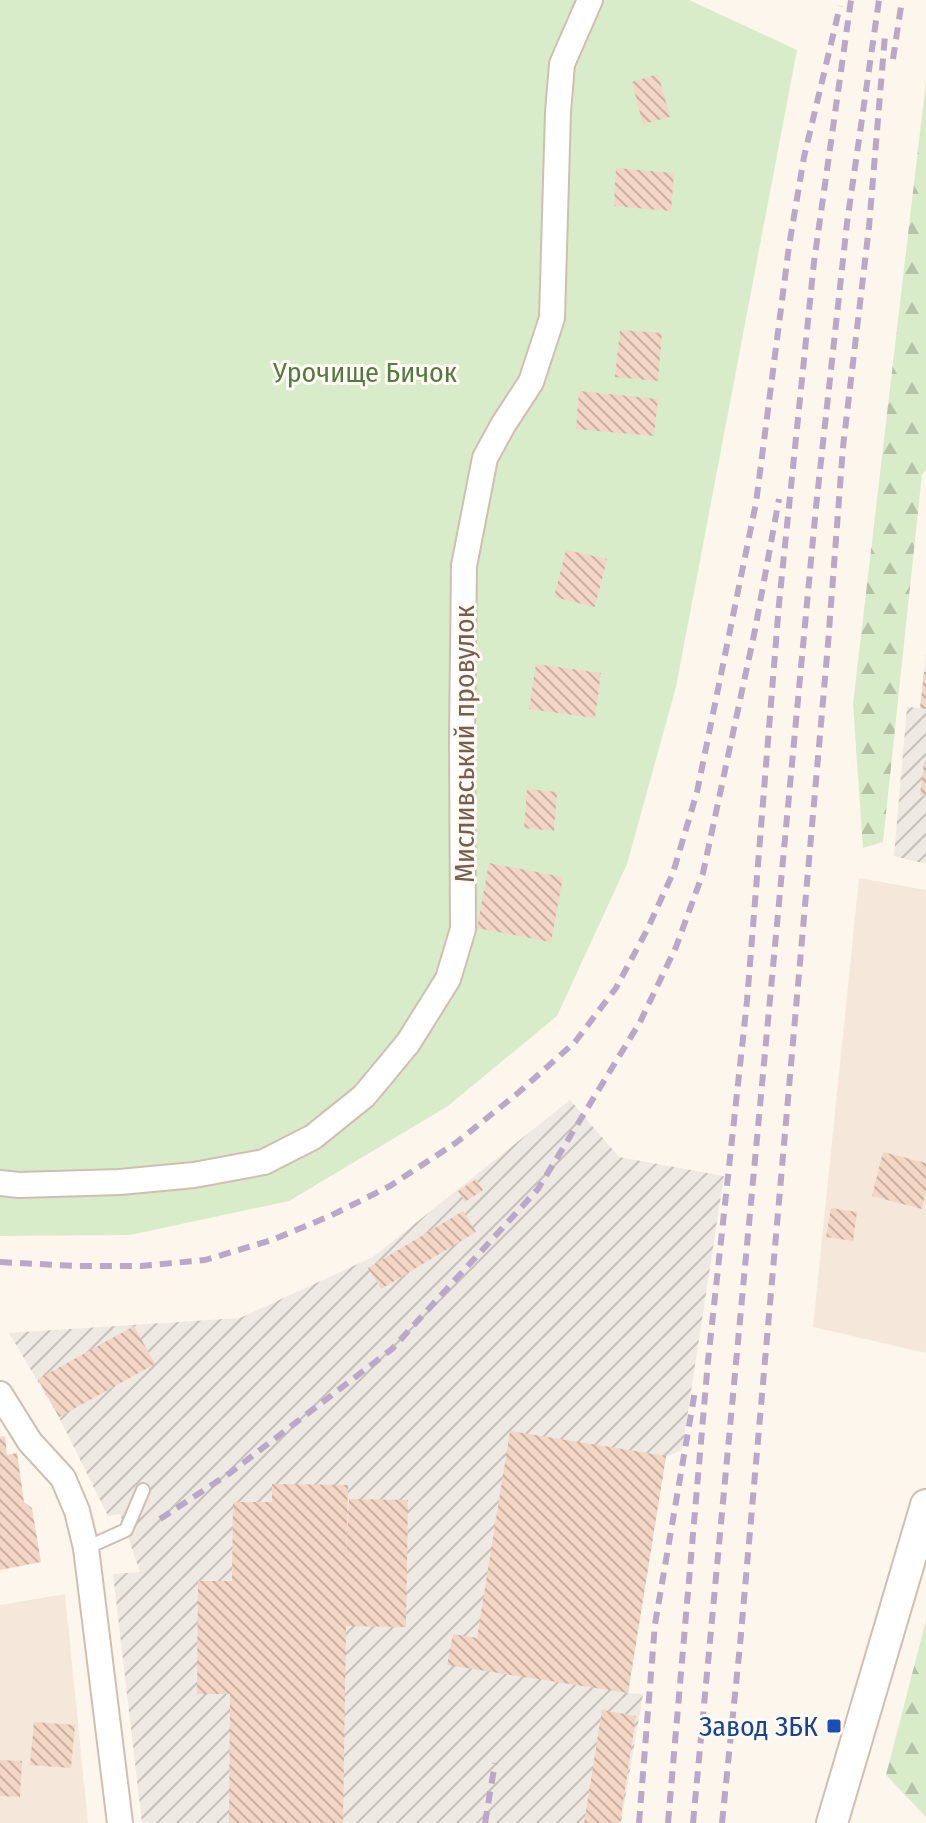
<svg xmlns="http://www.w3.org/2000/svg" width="926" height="1823" font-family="'Fira Sans Condensed',sans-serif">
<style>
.residential{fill:#f5e8da}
.industrial{fill:url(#industrial-furrows)}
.forest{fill:url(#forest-firs)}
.green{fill:#d8ecc9}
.building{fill:url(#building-back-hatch)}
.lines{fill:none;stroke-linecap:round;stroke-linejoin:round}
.service-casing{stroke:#d1beb0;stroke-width:16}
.minor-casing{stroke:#d1beb0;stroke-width:28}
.tertiary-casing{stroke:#d1beb0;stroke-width:34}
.service{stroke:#fff;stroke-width:12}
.minor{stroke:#fff;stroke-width:24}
.tertiary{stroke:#fff;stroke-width:30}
.rail{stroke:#b9a8c9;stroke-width:6;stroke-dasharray:12 8;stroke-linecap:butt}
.transit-dot{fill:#1a4fb4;stroke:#fffaf3;stroke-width:3}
.labels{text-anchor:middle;stroke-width:6;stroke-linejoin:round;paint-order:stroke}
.park-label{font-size:28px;fill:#537a41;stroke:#fffaf3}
.street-label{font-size:28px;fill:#7a5c4d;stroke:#fffaf3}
.transit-label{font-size:28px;fill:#164399;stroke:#fffaf3;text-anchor:end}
</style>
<defs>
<pattern id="industrial-furrows" width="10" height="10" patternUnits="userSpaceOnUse" patternTransform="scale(2)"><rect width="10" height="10" fill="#efe9e4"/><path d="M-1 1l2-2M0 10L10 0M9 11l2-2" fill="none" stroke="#c7c0bb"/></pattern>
<pattern id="forest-firs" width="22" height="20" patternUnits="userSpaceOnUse" patternTransform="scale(2)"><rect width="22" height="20" fill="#d8ecc9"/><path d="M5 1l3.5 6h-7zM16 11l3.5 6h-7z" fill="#b4c2a5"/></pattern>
<pattern id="building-back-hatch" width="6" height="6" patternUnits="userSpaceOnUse" patternTransform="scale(2)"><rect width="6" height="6" fill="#f3d5c3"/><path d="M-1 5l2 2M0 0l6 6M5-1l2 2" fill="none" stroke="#cab0a1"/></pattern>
</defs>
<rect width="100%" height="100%" fill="#fdf6ec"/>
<!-- residential -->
<path class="residential" d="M859,878L926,890V1353L813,1327Z
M65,1594L88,1823H0V1605Z"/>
<!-- industrial -->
<path class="industrial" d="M926,653V864L894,856L907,707L920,708Z
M570,1100L619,1157L724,1176L682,1450L666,1457L628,1693L643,1694L621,1823H142L113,1574L140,1572L120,1514L108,1516L59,1417L9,1333L240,1318L373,1257Z"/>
<!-- forest -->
<path class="forest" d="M926,81V470L922,474L883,842L863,848L853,704Z
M926,1620V1817L886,1775Z"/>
<!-- green -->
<path class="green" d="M0,0H689L797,50L676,687L627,864L557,1016L448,1106L289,1201L130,1235L0,1236Z"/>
<!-- building -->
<path class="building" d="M658,74L670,117L643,124L632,82Z
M616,168L674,173L671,211L614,206Z
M620,330L662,333L658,381L615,377Z
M579,391L658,399L654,436L576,429Z
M566,550L607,559L595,607L554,597Z
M536,664L601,673L595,718L529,709Z
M924,672H926V709L920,708Z
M924,762H926V796L920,795Z
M527,789L557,792L554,831L524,828Z
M489,863L563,877L551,942L477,928Z
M883,1152L926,1163V1191L922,1209L872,1196Z
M476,1179L483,1190L465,1202L458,1191Z
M831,1208L857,1212L853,1241L826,1237Z
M463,1211L476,1232L381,1289L368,1268Z
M134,1326L155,1364L59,1417L38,1379Z
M510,1431L666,1456L628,1693L447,1665L453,1634L477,1638Z
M5,1436L7,1455L17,1453L24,1502L32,1508L41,1562L0,1570V1437Z
M272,1484L348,1485L346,1561L349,1499L408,1500L406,1627L346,1626L343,1823H229L230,1694H197L198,1581H232L233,1502H272Z
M602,1710L636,1716L620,1823H584Z
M34,1722L75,1725L71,1768L30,1765Z
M0,1760L22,1761L20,1797L0,1796Z"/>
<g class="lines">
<!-- service casing -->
<g class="service-casing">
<path id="service" d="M86,1548L126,1530L143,1490"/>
</g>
<!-- minor casing -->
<g class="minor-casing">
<path id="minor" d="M0,1183L19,1185L120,1182L194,1175L264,1162L313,1137L364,1096L408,1043L448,979L463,929L462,737L464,566L485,458L503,425L531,382L552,318L558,112L562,64L590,0
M0,1394L30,1442L63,1478L77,1511L86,1548L120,1823"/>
</g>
<!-- tertiary casing -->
<g class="tertiary-casing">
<path id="tertiary" d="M832,1823L926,1505"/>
</g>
<!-- service -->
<use href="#service" class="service"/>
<!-- minor -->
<use href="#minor" class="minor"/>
<!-- tertiary -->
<use href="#tertiary" class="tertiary"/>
<!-- rail -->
<path class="rail" d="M893,59L902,0
M0,1262L76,1266H141L205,1260L272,1240L330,1216L390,1186L457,1142L518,1093L575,1042L616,988L647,930L673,873L697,792L756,503L789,246L804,157L840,6
M160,1519L230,1473L392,1349L538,1189L640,1022L676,947L703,873L755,630L779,499
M485,1823L495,1763
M639,1823L655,1624L695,1391
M668,1823L708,1361L747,1001L779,604L814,262L851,0
M693,1823L816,507L847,223L879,0
M722,1823L740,1645L828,644L843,447L869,227L885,35"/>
</g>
<!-- markers -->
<rect class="transit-dot" x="826" y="1718" width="16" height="16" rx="4"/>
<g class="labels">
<!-- park labels -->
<g class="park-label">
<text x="365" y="382">Урочище Бичок</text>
</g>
<!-- street labels -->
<g class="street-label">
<text transform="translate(464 744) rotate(-90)" y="10">Мисливський провулок</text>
</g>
<!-- transit labels -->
<g class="transit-label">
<text x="818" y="1736">Завод ЗБК</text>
</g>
</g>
</svg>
